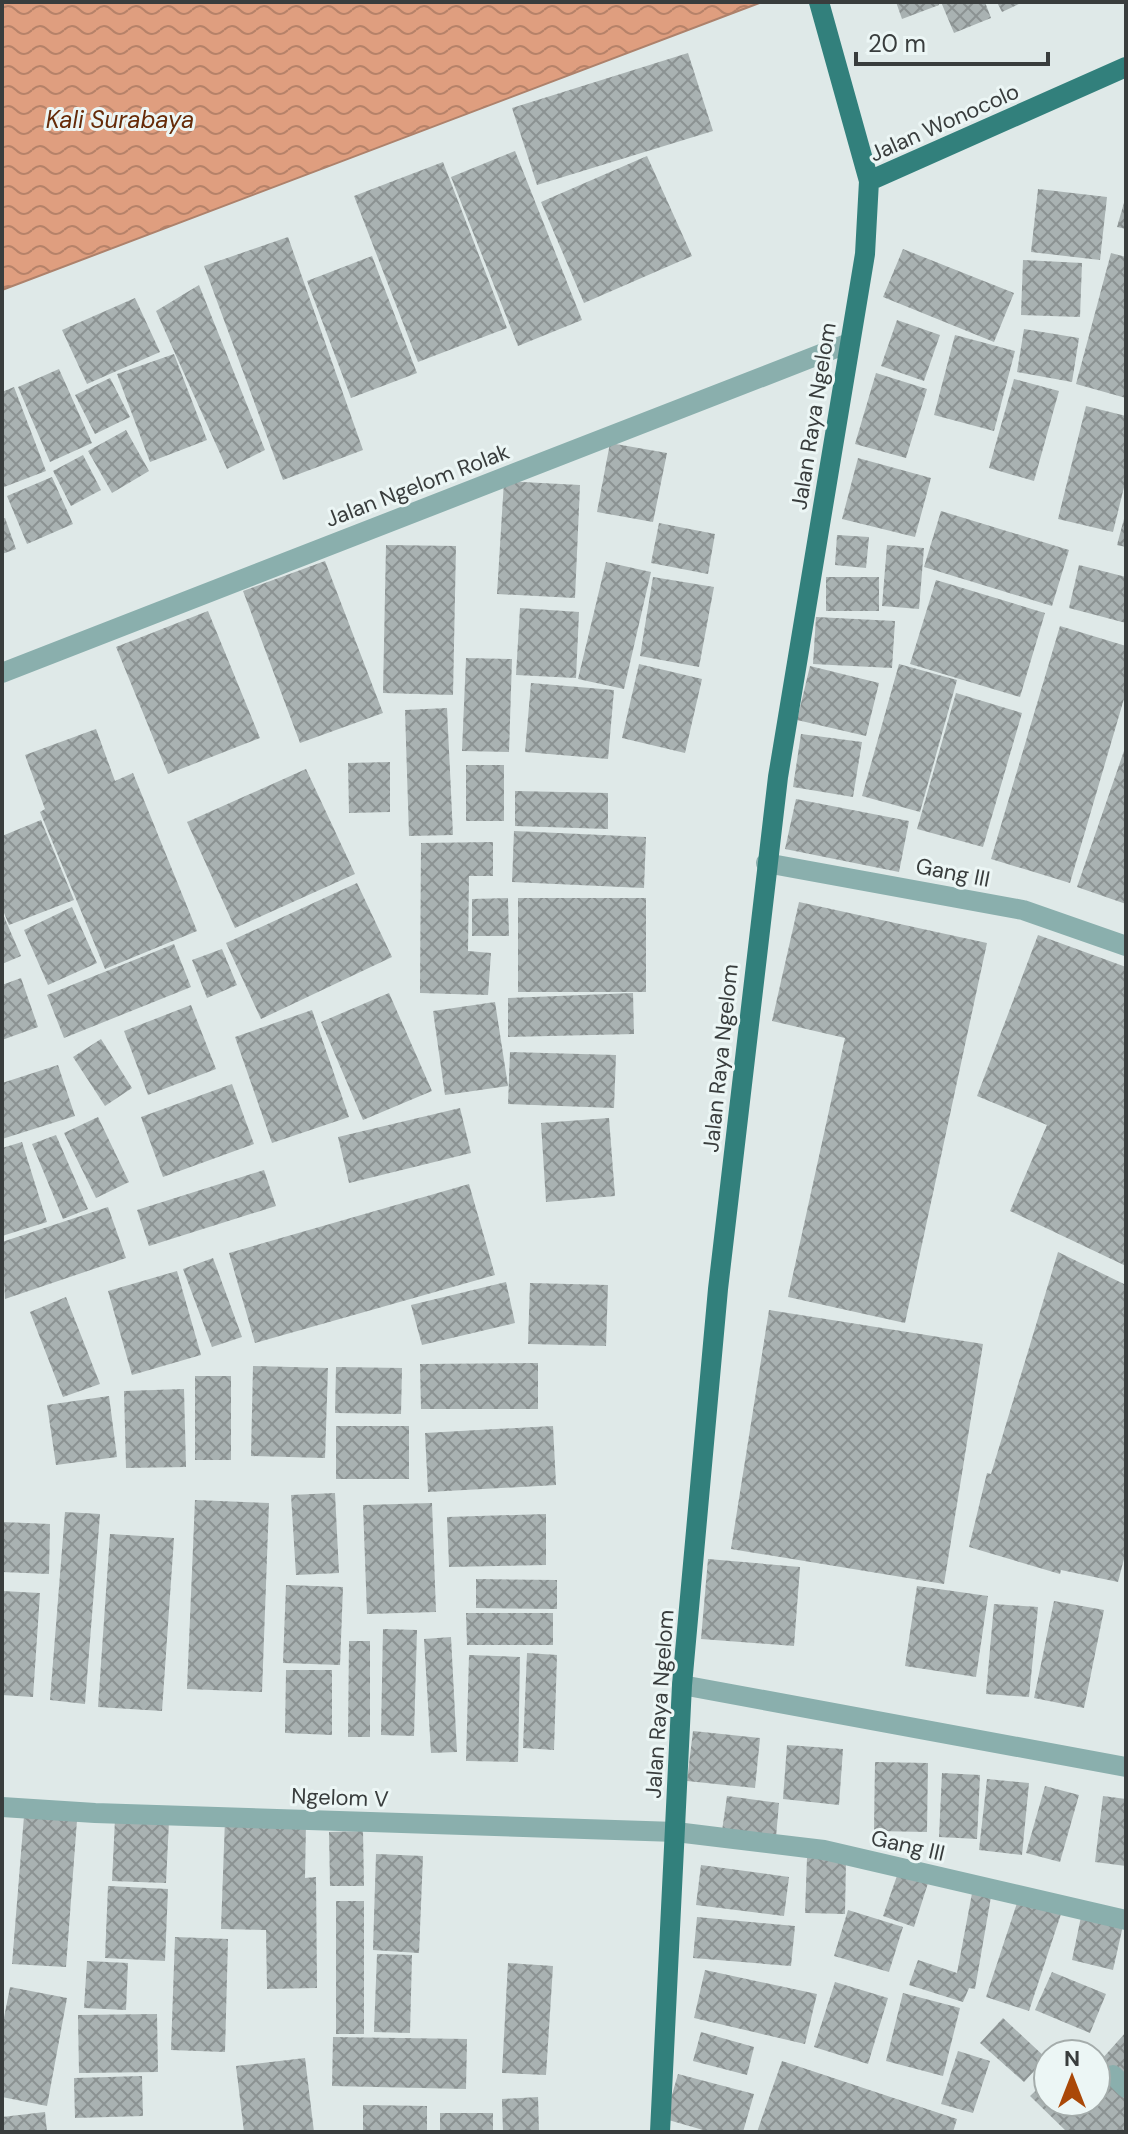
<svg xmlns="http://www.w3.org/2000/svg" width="1128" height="2134" font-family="'DM Sans',sans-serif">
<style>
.water{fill:url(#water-waves);stroke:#ad816b;stroke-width:2}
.building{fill:url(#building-cross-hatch)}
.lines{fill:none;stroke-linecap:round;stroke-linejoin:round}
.minor{stroke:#8aafad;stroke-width:20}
.major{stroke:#32807c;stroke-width:20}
.labels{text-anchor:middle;stroke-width:6;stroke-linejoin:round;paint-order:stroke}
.street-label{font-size:22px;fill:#393d3d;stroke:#ecf6f5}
.water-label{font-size:24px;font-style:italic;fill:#662b09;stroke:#ecf6f5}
</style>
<defs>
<pattern id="water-waves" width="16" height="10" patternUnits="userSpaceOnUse" patternTransform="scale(2)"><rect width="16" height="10" fill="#df9e7f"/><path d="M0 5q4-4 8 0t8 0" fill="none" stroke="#b68269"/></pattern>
<pattern id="building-cross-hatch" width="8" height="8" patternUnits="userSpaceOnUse" patternTransform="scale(2)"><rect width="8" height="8" fill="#a9b2b2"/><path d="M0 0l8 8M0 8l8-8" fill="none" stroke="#8b9292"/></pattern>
</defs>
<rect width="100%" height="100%" fill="#dfe9e8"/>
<!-- water -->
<path class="water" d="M2,2H762L2,290Z"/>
<!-- building -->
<path class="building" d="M896,2H938L939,5L902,19Z
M941,2H985L991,18L954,33Z
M997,2H1023L1002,12Z
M688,53L713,131L537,185L512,108Z
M515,151L582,320L518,346L451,177Z
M647,156L692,256L584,303L541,202Z
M443,162L507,328L418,362L354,196Z
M1038,189L1107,197L1100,260L1031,252Z
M1126,196V229L1117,227Z
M288,237L363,450L283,480L204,266Z
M903,249L1014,293L994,342L883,297Z
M1111,253L1126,257V398L1076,384Z
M372,256L417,373L351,398L307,281Z
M1023,260L1082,263L1080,317L1021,315Z
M199,285L265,450L227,469L156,311Z
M135,298L160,352L87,384L62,330Z
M897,320L940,335L924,381L881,366Z
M1024,329L1079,338L1072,382L1017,372Z
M955,335L1015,351L994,431L934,415Z
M174,354L207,440L150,462L117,374Z
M59,369L92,443L50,462L18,387Z
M876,373L927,389L906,458L855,444Z
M110,378L130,417L95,434L75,395Z
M1014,379L1059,391L1034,481L989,468Z
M14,387L46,471L4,487L2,392Z
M1086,406L1126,416V479L1113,532L1058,519Z
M126,430L149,471L112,493L88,451Z
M610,443L667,453L653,522L597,512Z
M83,455L101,490L71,506L53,471Z
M858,458L931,478L915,537L842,519Z
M52,477L73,524L27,544L7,496Z
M504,481L580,485L575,598L497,594Z
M941,511L1069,550L1052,606L924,567Z
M1125,515H1126V547L1117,545Z
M5,518L16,549L2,554V519Z
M659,523L715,534L708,574L651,563Z
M837,535L869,537L866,568L835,565Z
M386,545L456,546L453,695L383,693Z
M887,545L924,548L919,609L882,606Z
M325,561L383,713L300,743L243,591Z
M606,562L651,572L624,689L578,679Z
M1079,565L1126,577V623L1069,608Z
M653,577L714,587L699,667L640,656Z
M826,577H879V611H826Z
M936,580L1045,613L1020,697L910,664Z
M520,608L579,612L576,678L516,675Z
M208,611L260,738L168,774L116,647Z
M816,617L895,621L892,668L813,664Z
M1060,626L1126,646V692L1070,883L991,859Z
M466,658L512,659L509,752L462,751Z
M639,664L702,679L685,753L622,738Z
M899,664L957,680L920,812L862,796Z
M810,666L879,683L866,736L797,720Z
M531,683L614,690L608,759L525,752Z
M956,693L1022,713L983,847L917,829Z
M447,708L453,835L409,836L405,710Z
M96,729L115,781L133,773L197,931L105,969L40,812L45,809L25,755Z
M801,734L862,742L853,797L793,787Z
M1126,745V904L1077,887Z
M390,762V812L349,813L348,763Z
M466,765H504V821H466Z
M306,769L355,874L235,928L187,822Z
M515,791L608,793V829L515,826Z
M796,799L909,821L899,872L785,849Z
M41,820L74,900L9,925L2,908V836Z
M514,831L646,837L644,888L512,882Z
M493,842V876H469L468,951L491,953L488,995L420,993L421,843Z
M357,883L392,957L261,1019L226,943Z
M508,898L509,936H472V899Z
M518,898H646V992H518Z
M799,902L987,943L905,1323L788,1297L845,1038L772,1021Z
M72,907L97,963L48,985L24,930Z
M2,912L21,956L2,964Z
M1038,935L1126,967V1266L1010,1211L1047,1125L977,1096Z
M174,944L191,987L64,1038L47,995Z
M222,949L237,985L207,998L192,960Z
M21,978L38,1027L2,1040V985Z
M389,993L432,1091L363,1120L321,1022Z
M633,993L634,1034L508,1037V998Z
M495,1002L508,1086L445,1095L433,1011Z
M191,1005L216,1069L148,1095L124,1031Z
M312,1010L349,1117L272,1143L235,1037Z
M101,1039L132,1088L105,1106L73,1057Z
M510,1052L616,1055L614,1108L508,1104Z
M58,1065L75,1116L2,1139V1083Z
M232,1084L254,1144L163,1177L141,1117Z
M460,1108L471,1153L349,1183L338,1137Z
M98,1117L129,1182L96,1198L64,1133Z
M609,1118L615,1196L546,1202L541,1123Z
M56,1135L88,1209L63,1219L32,1144Z
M22,1142L47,1222L2,1236V1148Z
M264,1170L276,1206L149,1246L137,1210Z
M469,1184L495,1275L255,1343L229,1253Z
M108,1207L126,1258L5,1299L2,1242Z
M1058,1252L1126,1285V1551L1118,1582L1061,1570L1060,1574L969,1547L987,1473L991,1474Z
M213,1258L242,1337L212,1347L183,1269Z
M177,1271L201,1355L132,1375L108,1291Z
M506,1282L515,1323L422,1345L411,1305Z
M530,1283L608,1285L606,1346L528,1344Z
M66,1297L100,1384L63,1397L30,1312Z
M769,1310L983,1344L944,1584L731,1549Z
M538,1363V1409H421L420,1364Z
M253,1366L328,1368L325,1458L251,1456Z
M336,1367L402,1368L401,1414L335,1413Z
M195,1376H231V1460H195Z
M184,1389L186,1467L126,1468L124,1391Z
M109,1396L117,1457L56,1465L47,1405Z
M336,1426H409V1479H336Z
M553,1426L556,1485L428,1492L425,1433Z
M335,1493L339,1573L296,1575L291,1495Z
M195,1500L269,1503L262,1692L187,1689Z
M432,1503L436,1612L367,1614L363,1505Z
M65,1512L100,1514L85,1704L50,1700Z
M546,1514V1565L449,1567L447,1517Z
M2,1522L50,1524L49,1574L2,1572Z
M110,1534L174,1538L162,1711L98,1707Z
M708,1559L800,1567L794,1646L701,1639Z
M476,1579L557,1580V1609L476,1608Z
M286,1585L343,1587L340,1665L283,1663Z
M917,1586L988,1596L976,1677L905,1666Z
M2,1591L40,1593L33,1697L2,1695Z
M1054,1601L1104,1610L1084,1708L1034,1698Z
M994,1604L1038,1607L1029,1697L986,1694Z
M466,1613H553V1645H467Z
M383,1629L417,1630L414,1736L381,1735Z
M451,1637L457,1752L431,1753L424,1639Z
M349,1641H370V1737H348Z
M527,1653L557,1655L554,1750L523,1748Z
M469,1655L520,1657L518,1762L466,1761Z
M286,1670H332V1735L285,1733Z
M693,1731L760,1738L755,1788L687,1781Z
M787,1745L843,1749L839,1805L783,1799Z
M875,1762L928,1763L927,1832L874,1831Z
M942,1773L980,1775L977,1839L939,1837Z
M987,1779L1029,1783L1022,1855L979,1850Z
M1045,1786L1079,1795L1060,1862L1026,1853Z
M727,1796L779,1803L776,1837L722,1831Z
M1103,1796L1126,1799V1866L1095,1862Z
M24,1816L77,1820L66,1967L12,1964Z
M115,1819L169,1821L166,1883L112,1881Z
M225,1819L306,1821L305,1878L316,1877L317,1988L267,1989L266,1930L221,1929Z
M363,1831L364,1886H330L329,1832Z
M376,1854L423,1856L419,1953L373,1950Z
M807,1858L846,1859L845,1914L805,1913Z
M701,1865L789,1877L784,1916L696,1905Z
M899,1870L929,1880L914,1927L883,1916Z
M108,1886L168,1889L165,1961L105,1958Z
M973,1888L992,1891L975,1989L969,1988L963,2002L909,1985L918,1960L957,1973Z
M1019,1897L1062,1911L1029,2011L986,1997Z
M336,1901H364V2034H336Z
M848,1910L903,1927L889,1972L834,1956Z
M1082,1912L1124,1921L1113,1970L1072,1960Z
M697,1917L795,1926L791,1966L693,1958Z
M175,1937L228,1939L225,2052L171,2050Z
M377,1954L412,1955L410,2033L374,2032Z
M87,1961L128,1963L126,2010L84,2008Z
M508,1963L553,1966L546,2075L502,2073Z
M705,1970L817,1994L805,2044L694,2018Z
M1052,1972L1106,1994L1090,2033L1035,2010Z
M835,1982L888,1998L868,2064L814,2047Z
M10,1987L67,1998L47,2106L2,2097V2028Z
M903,1993L960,2008L943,2076L886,2061Z
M157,2014L158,2072L79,2073L78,2015Z
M1003,2018L1046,2058L1024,2082L980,2043Z
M701,2032L754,2047L747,2075L693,2061Z
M1126,2032V2082L1101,2060Z
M333,2037L467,2039L466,2089L332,2086Z
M958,2051L990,2061L973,2113L941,2104Z
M305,2058L314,2132H244L236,2066Z
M782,2061L957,2119L953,2132H757Z
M1096,2063L1126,2093V2132H1067L1030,2096L1048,2079V2102H1096Z
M678,2074L754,2094L743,2132H710L665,2119Z
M142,2076L143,2116L75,2118L74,2078Z
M538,2097L539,2132H503L502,2099Z
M363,2105L427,2106V2132H363Z
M45,2112L47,2132H2V2117Z
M440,2113H493V2132H440Z"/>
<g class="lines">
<!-- minor -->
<path class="minor" d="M2,673L849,343
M766,863L1023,910L1126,946
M682,1685L1126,1767
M2,1807L95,1813L676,1832L824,1850L1126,1920
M1113,2075L1126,2088"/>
<!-- major -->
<path class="major" d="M869,181L1126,67
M660,2132L682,1685L718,1289L778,777L865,254L869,181L819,2"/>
</g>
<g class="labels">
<!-- street labels -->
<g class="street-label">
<text transform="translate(944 122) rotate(-24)" y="8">Jalan Wonocolo</text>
<text transform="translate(813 416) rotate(-81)" y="8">Jalan Raya Ngelom</text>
<text transform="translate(417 485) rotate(-21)" y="8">Jalan Ngelom Rolak</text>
<text transform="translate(953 872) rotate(11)" y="8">Gang III</text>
<text transform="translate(720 1058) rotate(-84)" y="8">Jalan Raya Ngelom</text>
<text transform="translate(659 1704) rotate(-86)" y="8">Jalan Raya Ngelom</text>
<text transform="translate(340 1797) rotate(2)" y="8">Ngelom V</text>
<text transform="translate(908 1845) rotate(13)" y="8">Gang III</text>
</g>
<!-- water labels -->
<g class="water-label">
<text x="120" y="128">Kali Surabaya</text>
</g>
</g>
<!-- border -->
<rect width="1128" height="2134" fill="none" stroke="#393d3d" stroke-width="8"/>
<!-- north arrow -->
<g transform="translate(1072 2078)"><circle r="38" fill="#ecf6f5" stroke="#a4acab" stroke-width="2"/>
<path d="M0-6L14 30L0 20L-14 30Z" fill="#aa4808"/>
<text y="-12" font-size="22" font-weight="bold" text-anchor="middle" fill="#393d3d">N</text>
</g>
<!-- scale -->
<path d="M856 52v12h192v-12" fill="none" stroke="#393d3d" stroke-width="4"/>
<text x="868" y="52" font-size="24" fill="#393d3d" stroke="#ecf6f5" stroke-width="6" paint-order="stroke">20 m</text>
</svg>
